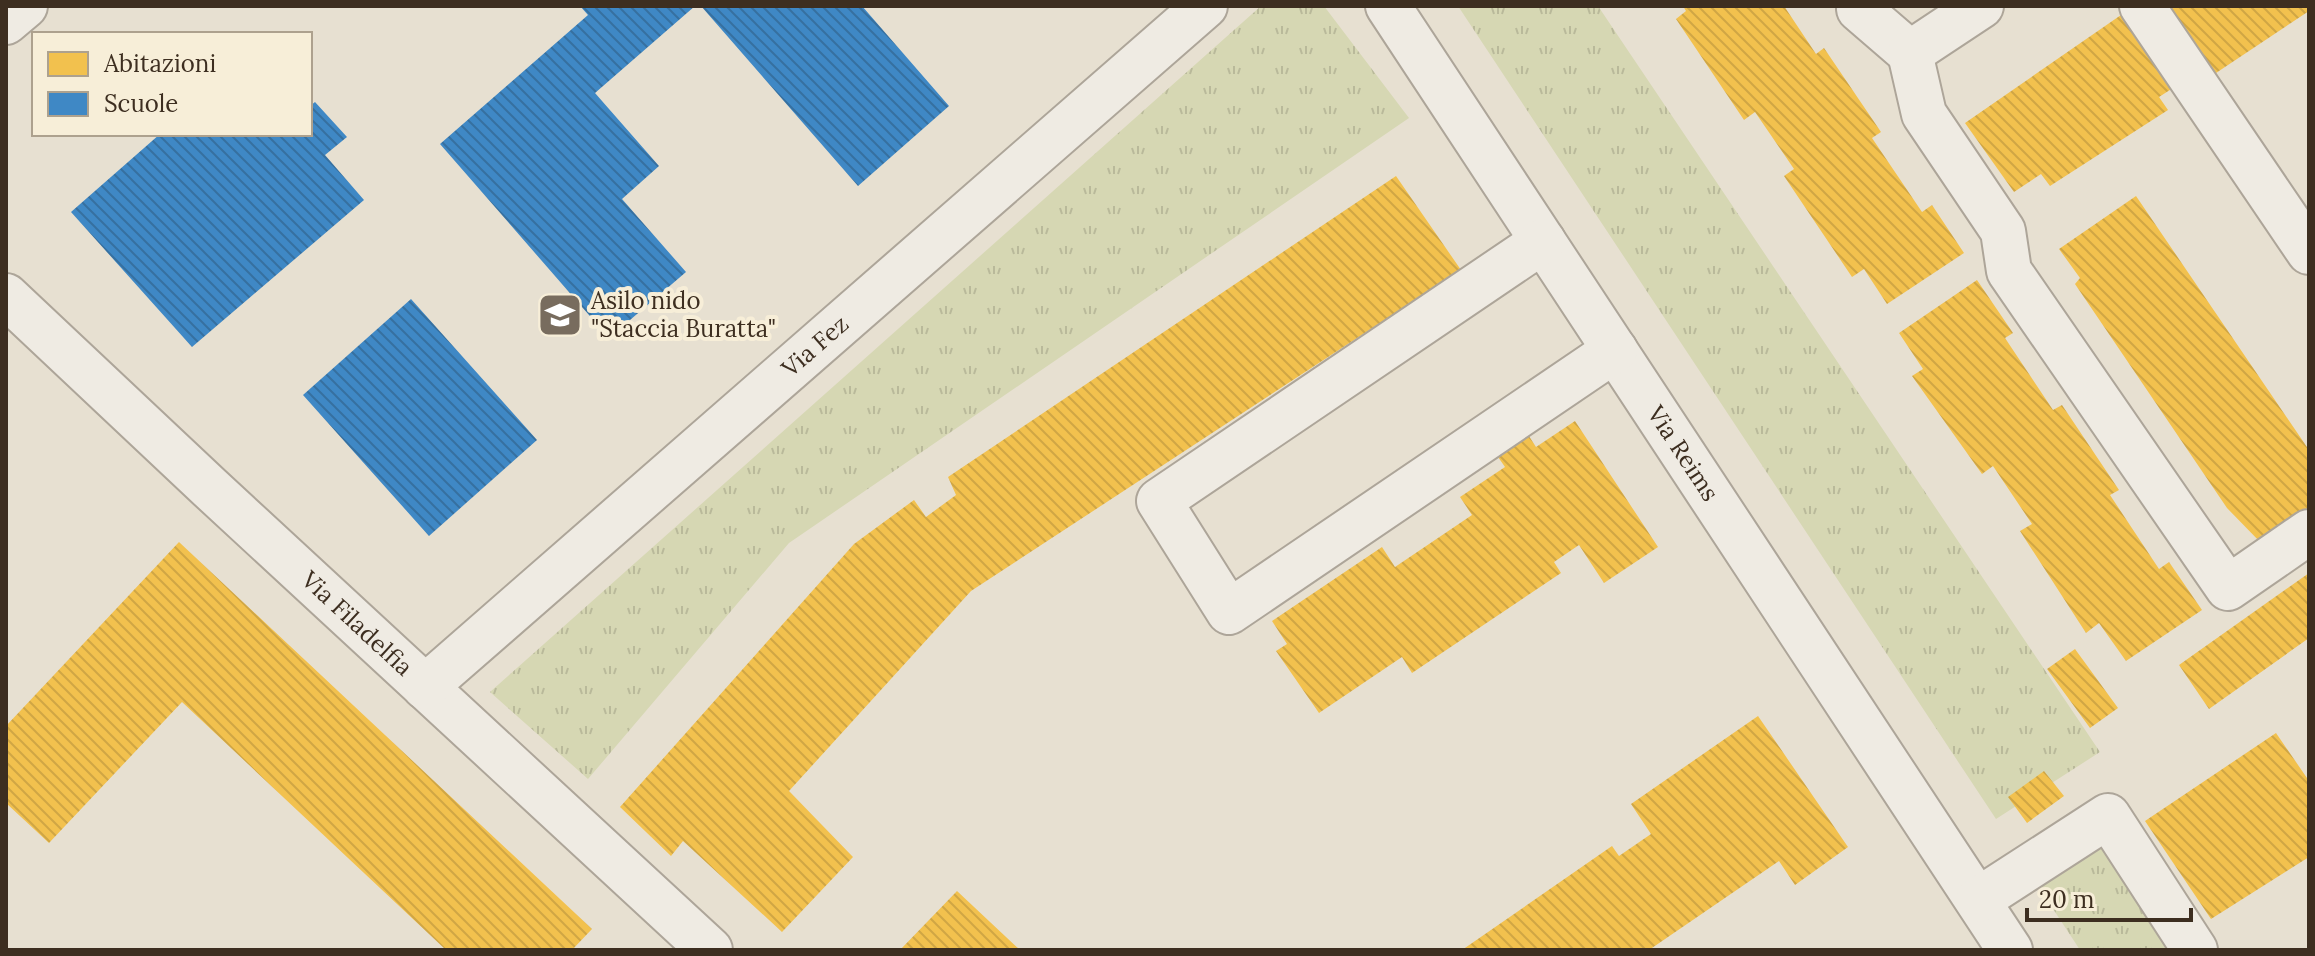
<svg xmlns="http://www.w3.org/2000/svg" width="2315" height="956" font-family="Lora,serif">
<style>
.grass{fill:url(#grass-tufts)}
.homes{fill:url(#homes-back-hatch)}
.schools{fill:url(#schools-back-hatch)}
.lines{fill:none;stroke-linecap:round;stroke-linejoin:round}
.minor-casing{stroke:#ada599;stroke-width:48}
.minor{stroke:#efebe3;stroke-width:44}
.labels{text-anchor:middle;stroke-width:8;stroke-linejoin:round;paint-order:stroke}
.poi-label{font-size:24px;fill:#3d2e20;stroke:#f7eed8;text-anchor:start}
.street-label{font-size:24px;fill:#3d2e20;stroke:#f7eed8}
</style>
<defs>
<pattern id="grass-tufts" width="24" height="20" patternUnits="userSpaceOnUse" patternTransform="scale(2)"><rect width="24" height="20" fill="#d6d7b3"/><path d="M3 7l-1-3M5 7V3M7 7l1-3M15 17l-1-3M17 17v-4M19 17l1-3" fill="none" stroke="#b9b99a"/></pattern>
<pattern id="homes-back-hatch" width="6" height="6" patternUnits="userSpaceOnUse" patternTransform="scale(2)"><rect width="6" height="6" fill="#f2c14e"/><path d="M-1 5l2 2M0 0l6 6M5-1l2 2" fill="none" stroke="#d0a644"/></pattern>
<pattern id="schools-back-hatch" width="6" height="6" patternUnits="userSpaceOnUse" patternTransform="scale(2)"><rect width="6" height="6" fill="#3f88c5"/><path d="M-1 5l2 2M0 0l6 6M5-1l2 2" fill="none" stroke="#3670a0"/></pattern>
</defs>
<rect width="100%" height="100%" fill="#e7e0d1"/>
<!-- grass -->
<path class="grass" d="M1261,6H1324L1409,118L789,543L588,779L490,692Z
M1458,6H1598L2100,752L1996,819Z
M2101,847L2169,950H2080L2038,886Z"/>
<!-- homes -->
<path class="homes" d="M1683,6H1784L1816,54L1824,48L1881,132L1872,138L1922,212L1932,205L1964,253L1887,304L1864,269L1852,277L1784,176L1794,169L1755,112L1744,120L1676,19L1686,11Z
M2134,6L2187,79L2159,97L2168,110L2050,186L2041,174L2014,192L1965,123Z
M2157,6H2309V11L2207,79Z
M1396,176L1461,270L971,591L789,791L853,857L782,932L683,841L671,856L620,807L854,544L914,500L926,517L956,495L948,477Z
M2136,196L2309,450V513L2263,545L2227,508L2075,284L2080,278L2059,249Z
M1977,280L2013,333L2005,338L2053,410L2062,405L2119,490L2110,495L2159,569L2169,562L2202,610L2126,661L2099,623L2086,633L2020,531L2032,524L1993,466L1982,474L1912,376L1923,369L1899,333Z
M1575,421L1658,547L1604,583L1579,545L1554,562L1561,573L1412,673L1402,657L1319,713L1276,651L1287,644L1272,621L1382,547L1395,567L1472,515L1460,497L1505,467L1496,454L1527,433L1536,447Z
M179,542L592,929L572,950H446L182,702L49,843L6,803V726Z
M2309,573V638L2209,709L2179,665Z
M2075,649L2118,708L2090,728L2047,669Z
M1758,716L1848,847L1795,885L1779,861L1649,950H1462L1612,846L1619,856L1651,834L1631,804Z
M2276,733L2307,778L2309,777V857L2211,919L2145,821Z
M2044,771L2064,796L2027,823L2008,797Z
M957,891L1020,950H900Z"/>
<!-- schools -->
<path class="schools" d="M580,6H695L595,93L659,166L622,199L686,272L609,338L440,144L588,15Z
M701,6H862L949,106L858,186Z
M315,102L347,137L325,155L364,200L192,347L71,212L160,134H310V106Z
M411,299L537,440L429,536L303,395Z"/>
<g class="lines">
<!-- minor casing -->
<g class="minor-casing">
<g id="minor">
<path id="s1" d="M1388,6L2010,950"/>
<path d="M2142,6L2309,252"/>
<path d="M1859,9L1910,53L1981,6"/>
<path d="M6,22L25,6"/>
<path d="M1910,53L1924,114L2003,231L2009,271L2228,588L2309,532"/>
<path d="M1543,241L1159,501L1229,612L1615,350"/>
<path id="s2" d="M6,296L209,487L710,950"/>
<path id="s3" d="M425,687L1205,6"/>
<path d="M1978,900L2108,816L2195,950"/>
</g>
</g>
<!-- minor -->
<use href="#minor" class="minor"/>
</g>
<!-- icons -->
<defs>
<g id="school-square" transform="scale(2.3)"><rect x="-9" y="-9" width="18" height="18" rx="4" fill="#786c5e" stroke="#f7eed8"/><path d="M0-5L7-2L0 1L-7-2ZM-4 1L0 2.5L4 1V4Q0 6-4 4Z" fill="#fff"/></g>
</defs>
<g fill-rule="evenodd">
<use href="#school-square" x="560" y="315"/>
</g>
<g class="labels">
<!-- poi labels -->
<g class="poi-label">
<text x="591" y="309">Asilo nido<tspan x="591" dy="28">"Staccia Buratta"</tspan></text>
</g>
<!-- street labels -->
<g class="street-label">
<text dy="8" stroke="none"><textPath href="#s3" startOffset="518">Via Fez</textPath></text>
<text dy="8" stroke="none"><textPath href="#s1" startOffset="536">Via Reims</textPath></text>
<text dy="8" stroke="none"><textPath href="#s2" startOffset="480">Via Filadelfia</textPath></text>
</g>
</g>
<!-- border -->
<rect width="2315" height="956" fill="none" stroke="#3d2e20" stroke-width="16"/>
<!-- legend -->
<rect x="32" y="32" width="280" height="104" fill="#f7eed8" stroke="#ada18e" stroke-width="2"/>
<rect x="48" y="52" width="40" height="24" fill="#f2c14e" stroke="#ada18e" stroke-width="2"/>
<text x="104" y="72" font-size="24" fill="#3d2e20">Abitazioni</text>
<rect x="48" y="92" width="40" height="24" fill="#3f88c5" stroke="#ada18e" stroke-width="2"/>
<text x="104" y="112" font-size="24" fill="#3d2e20">Scuole</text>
<!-- scale -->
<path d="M2027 908v12h164v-12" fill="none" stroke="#3d2e20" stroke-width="4"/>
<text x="2039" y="908" font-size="24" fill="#3d2e20" stroke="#f7eed8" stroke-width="6" paint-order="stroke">20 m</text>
</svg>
